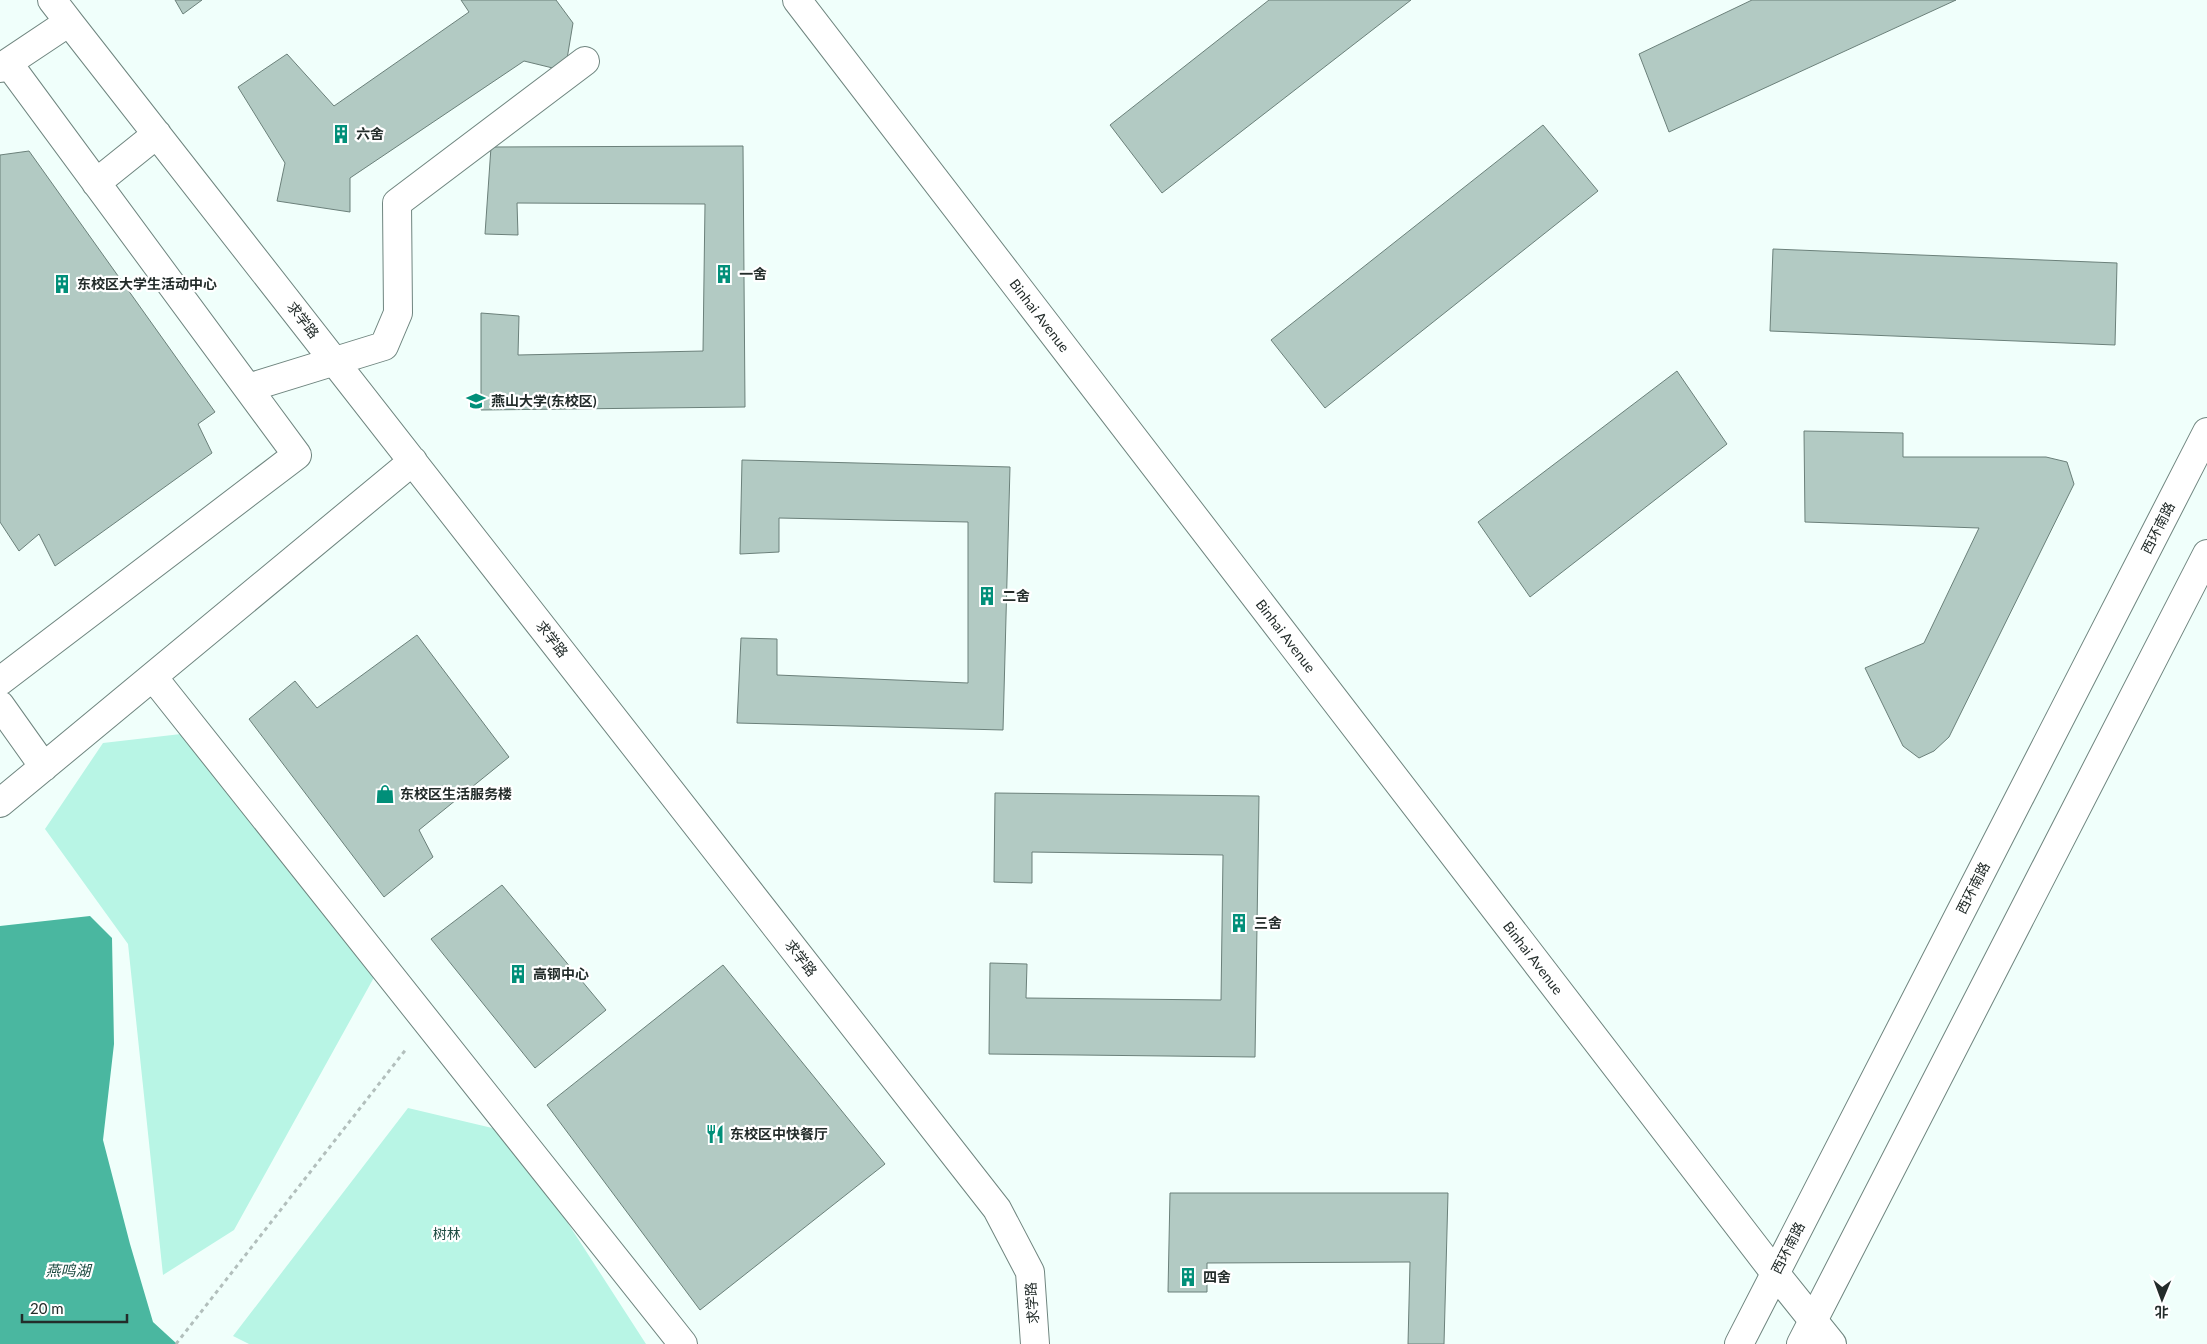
<svg xmlns="http://www.w3.org/2000/svg" width="2207" height="1344" font-family="Lato,'Noto Sans SC',sans-serif">
<style>
.green{fill:#b8f5e5}
.water{fill:#4ab7a0}
.building{fill:#b2cac3;stroke:#6b807a}
.lines{fill:none;stroke-linecap:round;stroke-linejoin:round}
.street-casing{stroke:#6f857f;stroke-width:30}
.secondary-casing{stroke:#6f857f;stroke-width:30}
.primary-casing{stroke:#6f857f;stroke-width:30}
.highway-casing{stroke:#6f857f;stroke-width:30}
.path{stroke:#b2bfbc;stroke-width:3;stroke-dasharray:4 4;stroke-linecap:butt}
.street{stroke:#fff;stroke-width:28}
.secondary{stroke:#fff;stroke-width:28}
.primary{stroke:#fff;stroke-width:28}
.highway{stroke:#fff;stroke-width:28}
.labels{text-anchor:middle;stroke-width:4.5;stroke-linejoin:round;paint-order:stroke}
.poi-label{font-size:14px;font-weight:bold;fill:#232c2a;stroke:#fff;text-anchor:start}
.street-label{font-size:14px;fill:#232c2a;stroke:#fff}
.park-label{font-size:14px;fill:#1d4c42;stroke:#fff}
.water-label{font-size:15px;font-style:italic;fill:#1d4b41;stroke:#fff}
</style>
<rect width="100%" height="100%" fill="#f0fffb"/>
<!-- green -->
<path class="green" d="M207,731L377,972L234,1230L163,1275L128,944L45,829L103,743Z
M408,1108L509,1132L646,1344H249L233,1336Z"/>
<!-- water -->
<path class="water" d="M90,916L112,938L114,1044L103,1140L130,1244L153,1322L177,1344H0V926Z"/>
<!-- building -->
<path class="building" d="M175,0H202L183,14Z
M461,0H556L573,23L565,71L524,61L350,178V212L277,201L285,163L238,87L287,54L334,106L469,12Z
M1269,0H1411L1162,193L1110,125Z
M1752,0H1956L1669,132L1639,54Z
M1543,125L1598,191L1325,408L1271,340Z
M743,146L745,407L481,410V313L519,316L518,355L703,351L705,204L517,203L518,235L485,234L491,147Z
M29,151L215,412L198,424L212,453L55,566L39,534L19,551L0,522V155Z
M1773,249L2117,263L2115,345L1770,331Z
M1677,371L1727,444L1530,597L1478,522Z
M1804,431L1903,433V457H2046L2067,462L2074,484L1949,737L1934,751L1919,758L1903,746L1865,668L1924,643L1979,528L1805,522Z
M742,460L1010,467L1003,730L737,723L741,638L777,639V675L968,683V522L779,518V552L740,554Z
M417,635L509,757L419,830L433,857L384,897L249,719L295,681L317,708Z
M995,793L1259,796L1255,1057L989,1054L990,963L1027,964L1026,998L1221,1000L1223,855L1032,852V883L994,882Z
M502,885L606,1010L535,1068L431,939Z
M723,965L885,1164L700,1310L547,1105Z
M1170,1193H1448L1444,1344H1408L1410,1262L1207,1263V1292H1168Z"/>
<g class="lines">
<!-- street casing -->
<g class="street-casing">
<path id="street" d="M52,0L69,22
M0,68L69,22L997,1209L1030,1272L1035,1344
M96,183L157,134
M248,388L384,346L398,313L397,203L585,61
M153,677L683,1344
M0,681L297,455L8,63
M0,705L44,767
M0,803L413,461"/>
</g>
<!-- secondary casing -->
<g class="secondary-casing">
<path id="secondary" d="M1775,1273L1832,1344"/>
</g>
<!-- primary casing -->
<g class="primary-casing">
<g id="primary">
<path id="s1" d="M797,0L1775,1273"/>
</g>
</g>
<!-- highway casing -->
<g class="highway-casing">
<path id="highway" d="M1739,1344L2207,432
M1801,1344L2207,554"/>
</g>
<!-- path -->
<path class="path" d="M176,1344L407,1048"/>
<!-- street -->
<use href="#street" class="street"/>
<!-- secondary -->
<use href="#secondary" class="secondary"/>
<!-- primary -->
<use href="#primary" class="primary"/>
<!-- highway -->
<use href="#highway" class="highway"/>
</g>
<!-- icons -->
<defs>
<g id="building-bare" transform="scale(1.5)"><path d="M-4-6H4V6H1V3H-1V6H-4ZM-2.5-4.3h1.7v1.8h-1.7ZM.8-4.3h1.7v1.8H.8ZM-2.5-1h1.7V.8h-1.7ZM.8-1h1.7V.8H.8Z" fill="#018f79" stroke="#fff" stroke-width="2.5" paint-order="stroke"/></g>
<g id="university-bare" transform="scale(1.5)"><path d="M0-5L7-2L0 1L-7-2ZM-4 1L0 2.5L4 1V4Q0 6-4 4Z" fill="#018f79" stroke="#fff" stroke-width="2.5" paint-order="stroke"/></g>
<g id="shop-bare" transform="scale(1.5)"><path d="M-5-2.5h2.3a2.7 3.5 0 0 1 5.4 0H5L5.5 6h-11ZM-1.5-2.5h3a1.5 2.3 0 0 0-3 0Z" fill="#018f79" stroke="#fff" stroke-width="2.5" paint-order="stroke"/></g>
<g id="restaurant-bare" transform="scale(1.5)"><path d="M-5-6h1v4h1v-4h1v4h1v-4h1v5L-1.5 .5V6h-2V.5L-5-1ZM5-6V6H3V1.5H1.5Q1.5-4 5-6Z" fill="#018f79" stroke="#fff" stroke-width="2.5" paint-order="stroke"/></g>
</defs>
<g fill-rule="evenodd">
<use href="#building-bare" x="341" y="134"/>
<use href="#building-bare" x="724" y="274"/>
<use href="#building-bare" x="62" y="284"/>
<use href="#university-bare" x="476" y="401"/>
<use href="#building-bare" x="987" y="596"/>
<use href="#shop-bare" x="385" y="794"/>
<use href="#building-bare" x="1239" y="923"/>
<use href="#building-bare" x="518" y="974"/>
<use href="#restaurant-bare" x="715" y="1134"/>
<use href="#building-bare" x="1188" y="1277"/>
</g>
<g class="labels">
<!-- poi labels -->
<g class="poi-label">
<text x="356" y="139">六舍</text>
<text x="739" y="279">一舍</text>
<text x="77" y="289">东校区大学生活动中心</text>
<text x="491" y="406">燕山大学(东校区)</text>
<text x="1002" y="601">二舍</text>
<text x="400" y="799">东校区生活服务楼</text>
<text x="1254" y="928">三舍</text>
<text x="533" y="979">高钢中心</text>
<text x="730" y="1139">东校区中快餐厅</text>
<text x="1203" y="1282">四舍</text>
</g>
<!-- street labels -->
<g class="street-label">
<text dy="5" stroke="none"><textPath href="#s1" startOffset="398">Binhai Avenue</textPath></text>
<text transform="translate(303 320) rotate(52)" y="5">求学路</text>
<text transform="translate(2158 528) rotate(-63)" y="5">西环南路</text>
<text dy="5" stroke="none"><textPath href="#s1" startOffset="802">Binhai Avenue</textPath></text>
<text transform="translate(552 639) rotate(52)" y="5">求学路</text>
<text transform="translate(1973 888) rotate(-63)" y="5">西环南路</text>
<text transform="translate(801 958) rotate(52)" y="5">求学路</text>
<text dy="5" stroke="none"><textPath href="#s1" startOffset="1208">Binhai Avenue</textPath></text>
<text transform="translate(1788 1248) rotate(-63)" y="5">西环南路</text>
<text transform="translate(1032 1303) rotate(-94)" y="5">求学路</text>
</g>
<!-- park labels -->
<g class="park-label">
<text x="447" y="1239">树林</text>
</g>
<!-- water labels -->
<g class="water-label">
<text x="68" y="1276">燕鸣湖</text>
</g>
</g>
<!-- north arrow -->
<g transform="translate(2162 1299) rotate(181)" stroke="#ffffff" stroke-width="4" paint-order="stroke">
<path d="M0-4L9 19L0 12L-9 19Z" fill="#232c2a"/>
<text y="-8" font-size="14" font-weight="bold" text-anchor="middle" fill="#232c2a">北</text>
</g>
<!-- scale -->
<path d="M22 1314v8h105v-8" fill="none" stroke="#232c2a" stroke-width="2.5"/>
<text x="30" y="1314" font-size="15" fill="#232c2a" stroke="#ffffff" stroke-width="4" paint-order="stroke">20 m</text>
</svg>
